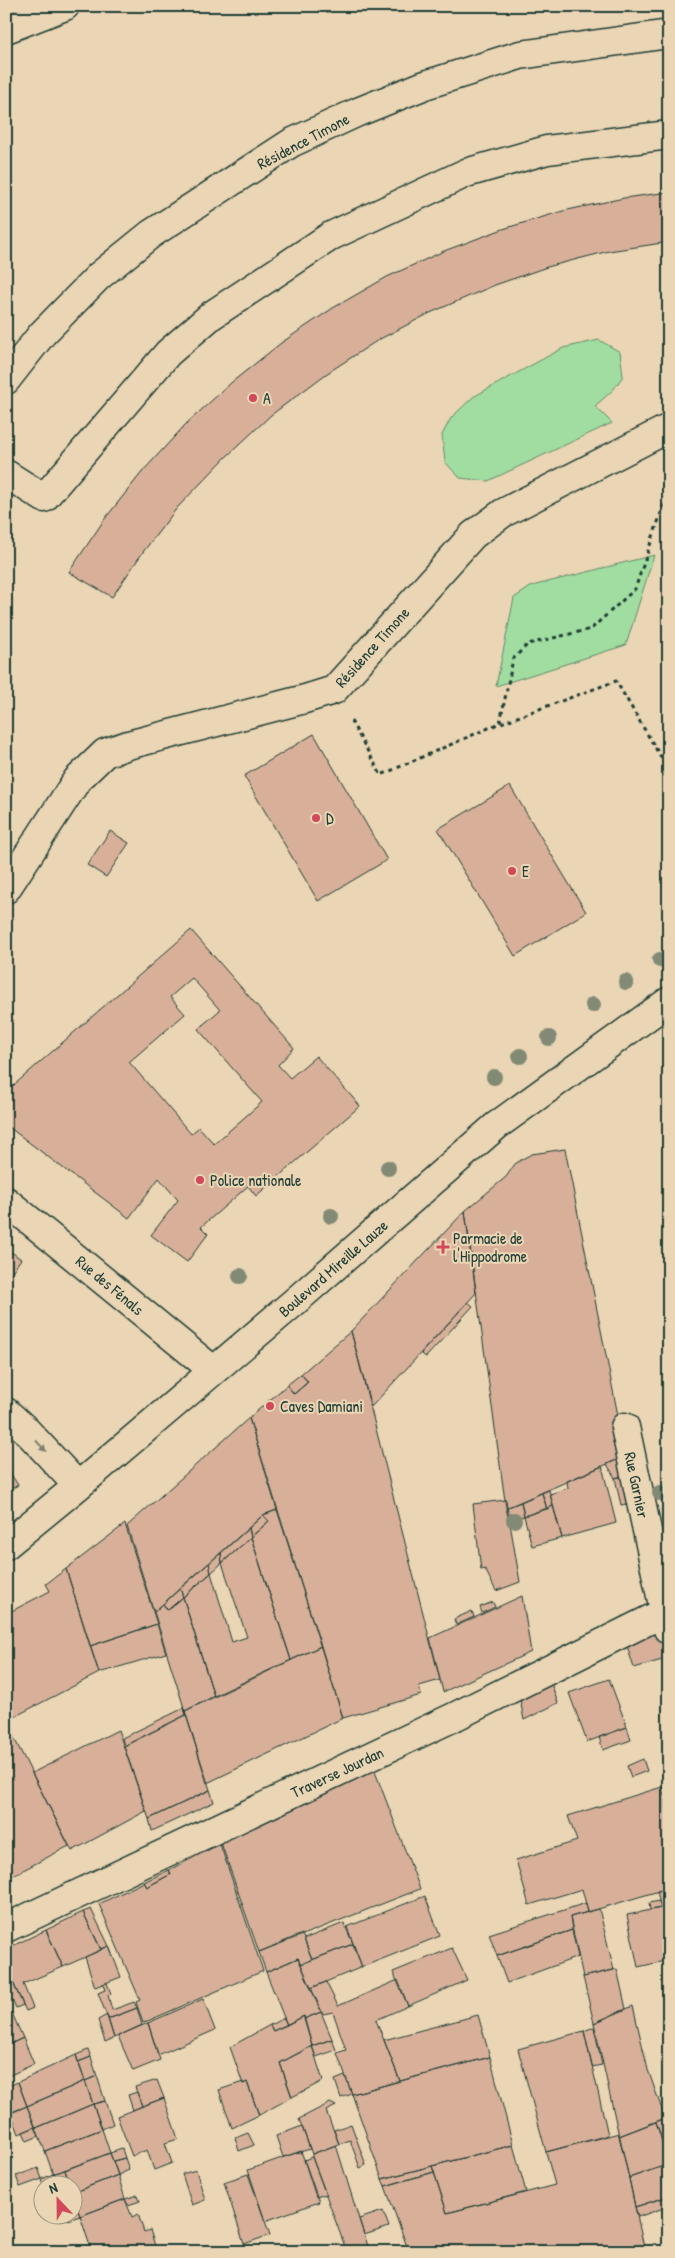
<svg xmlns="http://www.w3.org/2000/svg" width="675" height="2258" font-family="'Patrick Hand',sans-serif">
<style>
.green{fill:#a1dca1;stroke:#608c6a}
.building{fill:#d8b099;stroke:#1f3d34;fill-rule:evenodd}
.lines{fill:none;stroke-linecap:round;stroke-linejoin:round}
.minor-casing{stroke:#1f3d34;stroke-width:31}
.highway-casing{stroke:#1f3d34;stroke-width:31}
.path{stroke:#1f3d34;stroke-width:3;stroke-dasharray:4 4;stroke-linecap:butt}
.minor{stroke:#ead5b4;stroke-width:28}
.highway{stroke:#ead5b4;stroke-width:28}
.tree{fill:#828a74}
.oneway{fill:#7a816e}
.poi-dot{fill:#d1495b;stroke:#ead5b4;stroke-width:2}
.labels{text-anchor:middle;stroke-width:4;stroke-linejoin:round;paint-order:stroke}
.street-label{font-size:16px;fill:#1f3d34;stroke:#ead5b4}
.poi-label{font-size:16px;fill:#1f3d34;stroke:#ead5b4;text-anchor:start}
</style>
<rect width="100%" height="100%" fill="#ead5b4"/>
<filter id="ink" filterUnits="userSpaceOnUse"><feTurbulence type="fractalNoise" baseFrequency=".02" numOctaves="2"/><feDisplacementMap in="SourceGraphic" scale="10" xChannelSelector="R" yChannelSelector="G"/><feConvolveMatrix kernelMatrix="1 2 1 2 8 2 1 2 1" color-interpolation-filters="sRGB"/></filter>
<g filter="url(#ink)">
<!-- green -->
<path class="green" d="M599,340L620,352L623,376L613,390L595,406L612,423L488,481L460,478L445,462L442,435L451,418L473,397L563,348Z
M654,555L626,645L496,686L514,598L532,586Z"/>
<!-- building -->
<path class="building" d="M669,192V242L609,251L547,267L495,285L430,313L378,340L326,374L271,415L225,458L177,508L143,552L112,597L69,572L104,520L143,471L186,424L232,382L281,343L333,308L387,277L444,251L503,229L563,211L624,198Z
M314,734L387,860L318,901L244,776Z
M510,786L586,912L515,956L438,829Z
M110,831L129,843L106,877L87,865Z
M191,930L294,1048L278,1065L290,1078L316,1056L360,1106L256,1196L248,1186L201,1227L208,1234L187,1262L151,1235L178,1200L159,1178L129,1218L6,1125V1092ZM192,978L220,1010L198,1029L262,1102L214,1144L199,1127L191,1134L129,1062L185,1014L170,997Z
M565,1149L626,1456L506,1508L465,1211L506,1177L515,1164L524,1158L532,1154Z
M465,1211L476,1293L371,1407L351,1331Z
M6,1248L21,1259L6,1280Z
M468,1302L473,1306L426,1357L423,1355L421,1353Z
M351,1331L440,1680L419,1686L421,1695L343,1718L249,1418L287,1385L294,1394L308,1382L301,1374Z
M301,1374L308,1382L294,1394L287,1385Z
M249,1418L277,1510L263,1515L154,1612L127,1526Z
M626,1456L630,1474L615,1478L607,1464Z
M602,1466L616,1523L562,1538L550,1494L568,1488L567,1481Z
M6,1467L18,1485L6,1492Z
M630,1474L636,1502L621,1505L615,1478Z
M549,1490L553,1506L547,1509L542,1493Z
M542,1493L547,1509L524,1516L521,1502Z
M506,1500L520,1582L496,1591L485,1569L481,1570L473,1504Z
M521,1502L524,1516L509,1521L506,1508Z
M553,1506L562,1538L532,1546L524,1516Z
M277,1510L321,1646L291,1660L251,1537L269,1521L263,1515Z
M263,1515L269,1521L251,1537L249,1528Z
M125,1524L157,1624L90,1646L66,1569Z
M249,1528L251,1537L222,1563L221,1553Z
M251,1537L291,1660L214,1696L183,1597L211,1573L232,1642L247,1637L222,1563Z
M221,1553L222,1563L211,1573L209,1563Z
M209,1563L211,1573L183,1597L180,1588Z
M66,1569L99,1673L6,1721V1624L8,1623L6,1614L50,1591L46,1584Z
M180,1588L183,1597L168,1610L163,1604Z
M522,1596L531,1652L443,1692L430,1638Z
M183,1597L214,1696L185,1711L154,1612L163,1604L168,1610Z
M493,1602L495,1607L482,1613L480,1607Z
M472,1611L474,1617L456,1625L454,1619Z
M157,1624L166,1653L99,1673L90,1646Z
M658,1631L664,1634L669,1658L634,1668L627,1646Z
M321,1646L343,1718L207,1783L185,1711Z
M609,1679L627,1727L587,1742L569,1693Z
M551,1683L558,1703L524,1720L520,1699Z
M184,1708L186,1715L124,1746L122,1738Z
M186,1715L210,1790L149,1819L124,1746Z
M6,1724L15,1740L6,1745Z
M627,1727L631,1740L603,1750L599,1737Z
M118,1730L146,1811L72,1851L32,1773Z
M15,1740L69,1846L6,1879V1745Z
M643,1759L647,1771L631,1777L627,1766Z
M374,1769L420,1889L259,1952L221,1843Z
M662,1787L669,1818V1888L588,1912L582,1889L529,1905L516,1860L577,1841L568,1816Z
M210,1790L214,1802L152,1831L149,1819Z
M220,1844L263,1971L143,2023L136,2002L140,2000L99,1904L144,1882L147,1887L171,1874L169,1870Z
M169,1870L171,1874L147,1887L144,1882Z
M669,1888V1908L661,1909L657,1891Z
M425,1896L440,1936L362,1967L347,1927Z
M659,1901L661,1908L650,1910L649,1903Z
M586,1903L588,1912L570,1917L572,1930L497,1956L489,1934Z
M661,1908H669V1960L638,1967L627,1915Z
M91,1909L109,1946L101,1949L83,1912Z
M599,1909L614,1970L583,1977L570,1917Z
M83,1912L101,1950L63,1967L46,1930Z
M344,1923L353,1944L312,1960L304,1939Z
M46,1930L63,1967L23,1984L33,2008L26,2011L6,1967V1949Z
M572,1930L578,1957L507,1983L497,1956Z
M302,1934L312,1960L301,1964L298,1958L266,1972L259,1952Z
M353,1944L362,1967L311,1988L301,1964Z
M109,1946L121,1977L95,1987L85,1957Z
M452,1948L467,1980L408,2006L393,1972Z
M298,1958L321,2012L304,2019V2016L287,2025L266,1972Z
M6,1967L23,2005L16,2008L6,1988Z
M617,1969L626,2009L594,2023L583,1977Z
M398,1980L408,2006L376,2020L400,2081L352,2094L337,2053L346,2050L333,2012L323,2014L311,1988L326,1982L338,2006Z
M107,1983L111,1994L108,1995L112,2010L134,2002L137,2008L108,2019L98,1993L105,1990L103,1984Z
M203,1999L215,2030L158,2055L148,2023Z
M633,2006L648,2070L665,2118L619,2136L594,2023Z
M137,2008L142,2025L114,2038L108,2019Z
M321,2012L332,2039L312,2046L304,2019Z
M12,2013L23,2038L6,2046V2016Z
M107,2015L114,2038L105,2042L98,2020Z
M478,2015L490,2057L400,2081L384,2040Z
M304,2016L312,2046L280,2063L292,2097L259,2115L247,2082L243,2084L230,2047L270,2025L273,2031Z
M284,2018L287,2025L273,2031L270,2025Z
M148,2023L160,2060L133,2071L118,2036Z
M594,2027L602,2065L592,2067L584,2031Z
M584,2031L608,2135L546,2152L518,2049Z
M23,2038L34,2064L6,2077V2046Z
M332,2039L336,2050L316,2057L312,2046Z
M312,2046L323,2081L292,2097L280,2063Z
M88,2050L91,2057L78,2062L76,2055Z
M76,2055L85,2081L27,2106L18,2082Z
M91,2057L97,2076L85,2081L78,2062Z
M490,2057L513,2145L382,2179L352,2094Z
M97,2076L105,2101L93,2104L85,2081Z
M345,2076L352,2094L341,2098L335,2080Z
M157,2080L164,2098L142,2106L135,2087Z
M85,2081L93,2104L36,2128L27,2106Z
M18,2082L27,2106L9,2113L6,2105V2087Z
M243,2082V2084L247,2082L259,2115L232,2128L219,2090Z
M137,2092L142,2106L133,2110L128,2095Z
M164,2098L178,2139L165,2143L172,2163L154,2170L147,2150L132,2156L117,2116Z
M105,2101L113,2124L102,2129L93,2104Z
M330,2103L336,2106L326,2111L339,2144L312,2154L299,2119Z
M93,2104L102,2129L45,2151L36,2128Z
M27,2106L35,2127L19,2134L11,2113Z
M666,2118L669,2125V2160L656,2122Z
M656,2122L669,2164L629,2178L619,2136Z
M351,2124L366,2165L360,2168L350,2140L339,2144L334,2130Z
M302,2126L310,2149L283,2157L276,2136Z
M35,2127L39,2136L27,2141L23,2132Z
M102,2129L110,2153L53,2174L45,2151Z
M248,2133L254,2145L239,2151L235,2138Z
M619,2133L645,2252H409L385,2186L434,2172L447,2213L555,2185L546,2152Z
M336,2145L359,2219L370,2252H347L312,2157V2154Z
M513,2145L526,2192L447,2213L432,2166Z
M122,2149L125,2158L113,2161L110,2153Z
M301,2151L319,2202L265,2221L248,2170Z
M110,2153L118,2175L72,2193V2186H70L65,2170Z
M312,2157L326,2194L316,2197L304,2160Z
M125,2158L129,2170L118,2175L113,2161Z
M669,2164V2196L635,2207L629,2178Z
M432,2166L434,2172L385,2186L382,2179Z
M38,2168L42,2179L20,2187L16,2176Z
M65,2170L70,2186H58L53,2174Z
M196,2170L205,2200L192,2205L182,2174Z
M53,2174L58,2186H44L42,2179Z
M248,2174L270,2235L244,2244L224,2182Z
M118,2175L125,2199L80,2216L72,2193Z
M72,2193L80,2216L68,2220L67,2216H72Z
M138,2195L140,2201L128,2205L125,2199Z
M669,2196V2206L638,2217L635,2207Z
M125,2199L132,2217L138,2214L144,2232L150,2230L157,2252H92L80,2216Z
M383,2211L389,2227L364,2235L359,2219Z"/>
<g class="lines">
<!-- minor casing -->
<g class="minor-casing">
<path id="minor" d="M6,380L42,334L99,276L151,234L291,143L358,112L425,85L520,55L669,34
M6,474L44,498L168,353L212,315L331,236L466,173L547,150L669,135
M6,889L77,780L105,753L128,745L305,699L334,690L473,535L503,513L669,428
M6,1201L213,1370
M6,1412L25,1429L78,1486
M625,1427L668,1629
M6,1545L78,1486L292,1304L496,1126L669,1001
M6,1928L454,1717L665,1612"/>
</g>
<!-- highway casing -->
<g class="highway-casing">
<path id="highway" d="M6,29L65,6"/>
</g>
<!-- path -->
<path class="path" d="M351,721L381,775L500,723L513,659L528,644L591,629L635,589L669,490
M501,723L616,681L669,771"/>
<!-- minor -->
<use href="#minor" class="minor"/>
<!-- highway -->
<use href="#highway" class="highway"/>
</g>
<!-- trees -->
<g class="tree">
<circle cx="660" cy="960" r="8"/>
<circle cx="626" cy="982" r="8"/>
<circle cx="593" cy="1005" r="8"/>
<circle cx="549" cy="1038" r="8"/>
<circle cx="520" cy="1056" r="8"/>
<circle cx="494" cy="1077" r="8"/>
<circle cx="388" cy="1168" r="8"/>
<circle cx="331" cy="1216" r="8"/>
<circle cx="240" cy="1276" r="8"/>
<circle cx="660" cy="1493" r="8"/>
<circle cx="514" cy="1520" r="8"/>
</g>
<!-- one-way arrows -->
<defs><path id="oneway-solid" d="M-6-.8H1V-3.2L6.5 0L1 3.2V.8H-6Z" transform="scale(1.25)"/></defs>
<use class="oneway" href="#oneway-solid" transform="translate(41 1446) rotate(47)"/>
</g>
<!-- markers -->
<g class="poi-dot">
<circle cx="253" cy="398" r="5"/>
<circle cx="316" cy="818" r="5"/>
<circle cx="512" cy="871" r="5"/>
<circle cx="200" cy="1180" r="5"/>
<path d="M440.5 1239.5h5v5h5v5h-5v5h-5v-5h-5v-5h5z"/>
<circle cx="270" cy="1406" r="5"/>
</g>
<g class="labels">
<!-- street labels -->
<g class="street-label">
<text transform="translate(303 141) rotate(-28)" y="6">Résidence Timone</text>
<text transform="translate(372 647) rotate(-48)" y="6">Résidence Timone</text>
<text transform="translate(333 1268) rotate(-41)" y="6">Boulevard Mireille Lauze</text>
<text transform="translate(110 1285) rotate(40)" y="6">Rue des Fénals</text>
<text transform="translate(637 1485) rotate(78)" y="6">Rue Garnier</text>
<text transform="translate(337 1772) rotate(-25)" y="6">Traverse Jourdan</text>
</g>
<!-- poi labels -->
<g class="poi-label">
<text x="263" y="404">A</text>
<text x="326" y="824">D</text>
<text x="522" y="877">E</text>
<text x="210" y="1186">Police nationale</text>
<text x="453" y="1244">Parmacie de<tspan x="453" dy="18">l'Hippodrome</tspan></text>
<text x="280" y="1412">Caves Damiani</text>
</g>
</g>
<!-- margin -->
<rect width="675" height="2258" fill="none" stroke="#ead5b4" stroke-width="25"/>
<rect x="12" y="12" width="650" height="2233" fill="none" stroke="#1f3d34" stroke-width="2" filter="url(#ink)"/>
<!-- north arrow -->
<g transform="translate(58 2200) rotate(338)"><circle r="24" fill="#ead5b4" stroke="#999881"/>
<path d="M0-4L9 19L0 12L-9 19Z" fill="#d1495b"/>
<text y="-8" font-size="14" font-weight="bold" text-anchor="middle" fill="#1f3d34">N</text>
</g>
</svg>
